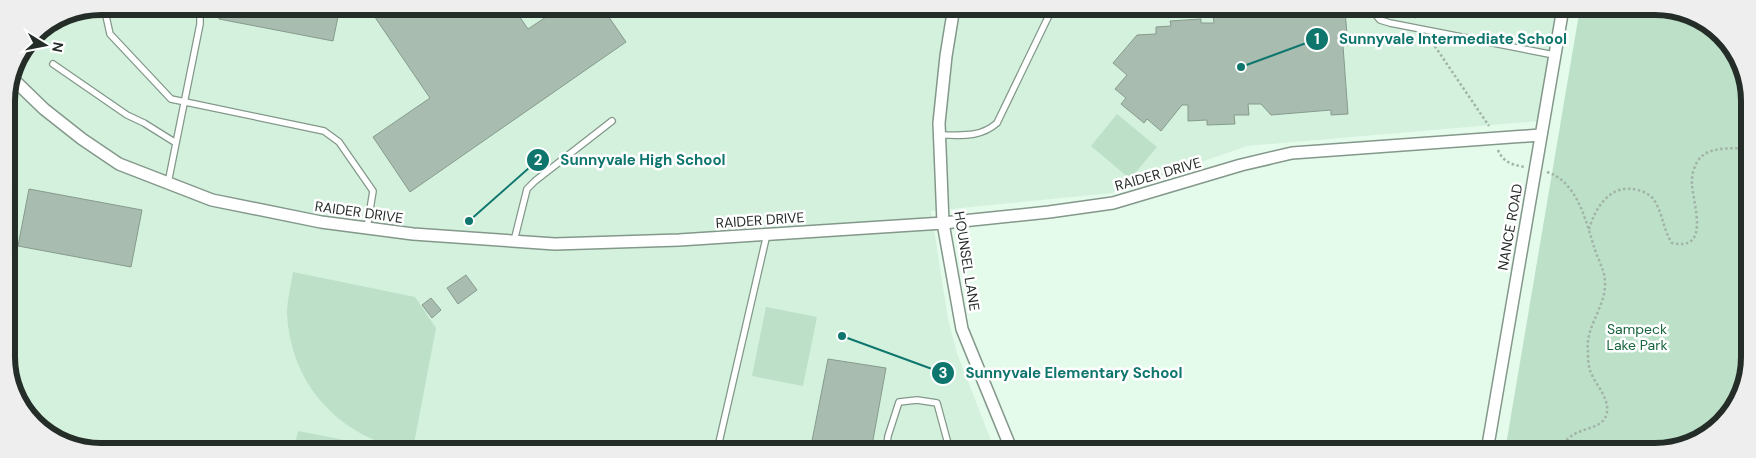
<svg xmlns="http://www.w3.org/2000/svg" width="1756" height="458" font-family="'DM Sans',sans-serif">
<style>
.built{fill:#d3f1dd}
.green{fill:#bde0c9}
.water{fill:#85b596}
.building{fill:#a8bdaf;stroke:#869b8d}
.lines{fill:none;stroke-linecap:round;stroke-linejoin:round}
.service-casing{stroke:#83988a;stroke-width:8}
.minor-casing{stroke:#83988a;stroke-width:14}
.path{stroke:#a2b3a8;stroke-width:2.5;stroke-dasharray:2.5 2.5;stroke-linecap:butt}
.service{stroke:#fff;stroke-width:5.5}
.minor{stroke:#fff;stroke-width:11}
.labels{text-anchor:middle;stroke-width:5;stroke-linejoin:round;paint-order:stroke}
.street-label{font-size:14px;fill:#252d28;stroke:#fff}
.park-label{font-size:14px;fill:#18643d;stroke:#fff}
.rim{fill:none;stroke:#252d28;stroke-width:6}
.leader{fill:none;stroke:#0f766e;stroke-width:2}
.callout-dot{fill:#0f766e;stroke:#fff;stroke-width:2}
.mark-label{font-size:15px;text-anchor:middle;font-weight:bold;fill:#fff}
.callout-label{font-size:15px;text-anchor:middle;font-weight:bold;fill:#0f766e;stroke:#fff;stroke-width:5;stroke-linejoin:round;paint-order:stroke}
</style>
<rect width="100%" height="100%" fill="#e4faeb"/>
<!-- built -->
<path class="built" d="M101,6L1556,8L1539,121L1247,146L1112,193L931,211L948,319L957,353L995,451L82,450L34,424L8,376L6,95L34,34L65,13Z"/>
<!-- green -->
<path class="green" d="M1580,8H1674L1722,34L1748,82V376L1717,429L1661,452L1505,451Z
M1117,114L1157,147L1130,179L1091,146Z
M293,272L415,297L436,328L413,449C400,446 384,445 372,439C321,416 290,370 287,314C287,301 291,285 293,272Z
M766,307L817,317L803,386L752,376Z
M298,431L395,450H294Z"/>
<!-- water -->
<path class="water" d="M1748,235V376L1740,389L1746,353L1739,236Z"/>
<!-- building -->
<path class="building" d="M221,6L340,7L333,41L219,19Z
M368,7H513L528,29L561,7H602L626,42L410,192L373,137L430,98Z
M1220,8H1299L1306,14L1345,11L1348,45L1343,46L1348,114L1331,115V110L1271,115L1261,104H1248L1249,115H1234L1235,124L1207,125V120L1188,121V105H1182L1161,131L1147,119L1144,123L1121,104L1126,98L1115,89L1127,75L1113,63L1137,35L1156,34V27L1171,26L1170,21L1201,19V23H1214L1213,14L1219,12Z
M29,189L142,210L131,267L18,246Z
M466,275L477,290L458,304L447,288Z
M431,298L441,310L432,318L422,305Z
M828,359L886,368L871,451H810Z"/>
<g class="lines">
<!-- service casing -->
<g class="service-casing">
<path id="service" d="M109,6L106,16L110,34L171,99L324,131L339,142L373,191L367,228
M1370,8L1380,20L1390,23L1554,55
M53,64L127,115L144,123L176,143
M940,135C961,135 980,138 997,123L1053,7
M168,183L200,24V6
M514,241L527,189L535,181L612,121
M717,451L767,234
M886,451L888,436L899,402L917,400L937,403L950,451"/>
</g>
<!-- minor casing -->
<g class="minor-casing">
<path id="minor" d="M954,7L946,56L939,123L943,223L962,329L1012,451
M13,79L44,109L82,139L119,164L212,200L321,222L413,234L555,244L679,240L943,223L1049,212L1113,203L1241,165L1292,153L1540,135
M1487,451L1563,8"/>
</g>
<!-- path -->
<path class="path" d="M1409,8L1416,18
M1432,42L1489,126
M1498,150C1503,162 1512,165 1525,167
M1547,172C1578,182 1586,222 1595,250C1599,262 1606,272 1605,286C1604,309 1585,328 1588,351C1588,357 1588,364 1590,370C1594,384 1612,399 1606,416C1599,433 1569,425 1560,451
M1589,229C1596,206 1611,183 1638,190C1643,191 1651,195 1654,200C1663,213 1663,230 1672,243C1711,252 1693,204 1692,184C1691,175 1695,162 1702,156C1714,146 1734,149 1748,148"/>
<!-- service -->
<use href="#service" class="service"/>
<!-- minor -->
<use href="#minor" class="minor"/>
</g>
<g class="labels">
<!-- street labels -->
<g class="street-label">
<text transform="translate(1158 174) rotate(-16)" y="5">RAIDER DRIVE</text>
<text transform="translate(359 212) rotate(8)" y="5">RAIDER DRIVE</text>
<text transform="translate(760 220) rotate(-4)" y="5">RAIDER DRIVE</text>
<text transform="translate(1510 227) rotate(-80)" y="5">NANCE ROAD</text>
<text transform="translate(967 261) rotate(81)" y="5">HOUNSEL LANE</text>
</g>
<!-- park labels -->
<g class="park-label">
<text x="1637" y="334">Sampeck<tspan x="1637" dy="16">Lake Park</tspan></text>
</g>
</g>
<!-- crop -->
<path d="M0 0H1756V458H0ZM101 15H1655A86 86 0 0 1 1741 101V357A86 86 0 0 1 1655 443H101A86 86 0 0 1 15 357V101A86 86 0 0 1 101 15Z" fill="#eee" fill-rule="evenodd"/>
<path class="rim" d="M101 15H1655A86 86 0 0 1 1741 101V357A86 86 0 0 1 1655 443H101A86 86 0 0 1 15 357V101A86 86 0 0 1 101 15Z"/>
<!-- callouts -->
<path class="leader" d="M1241 67L1317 39M469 221L538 160M842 336L943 373"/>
<g class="callout-dot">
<circle cx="1241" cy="67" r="5"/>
<circle cx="469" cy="221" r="5"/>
<circle cx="842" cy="336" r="5"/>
<circle cx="1317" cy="39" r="12"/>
<circle cx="538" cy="160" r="12"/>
<circle cx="943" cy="373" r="12"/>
</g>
<g class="mark-label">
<text x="1317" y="44">1</text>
<text x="538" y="165">2</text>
<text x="943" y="378">3</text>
</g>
<g class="callout-label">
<text x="1453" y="44">Sunnyvale Intermediate School</text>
<text x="643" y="165">Sunnyvale High School</text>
<text x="1074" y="378">Sunnyvale Elementary School</text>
</g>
<!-- north arrow -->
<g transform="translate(45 45) rotate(100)" stroke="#ffffff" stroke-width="4" paint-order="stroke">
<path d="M0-4L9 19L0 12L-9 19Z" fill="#252d28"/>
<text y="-8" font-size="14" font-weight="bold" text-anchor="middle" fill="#252d28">N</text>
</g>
</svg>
